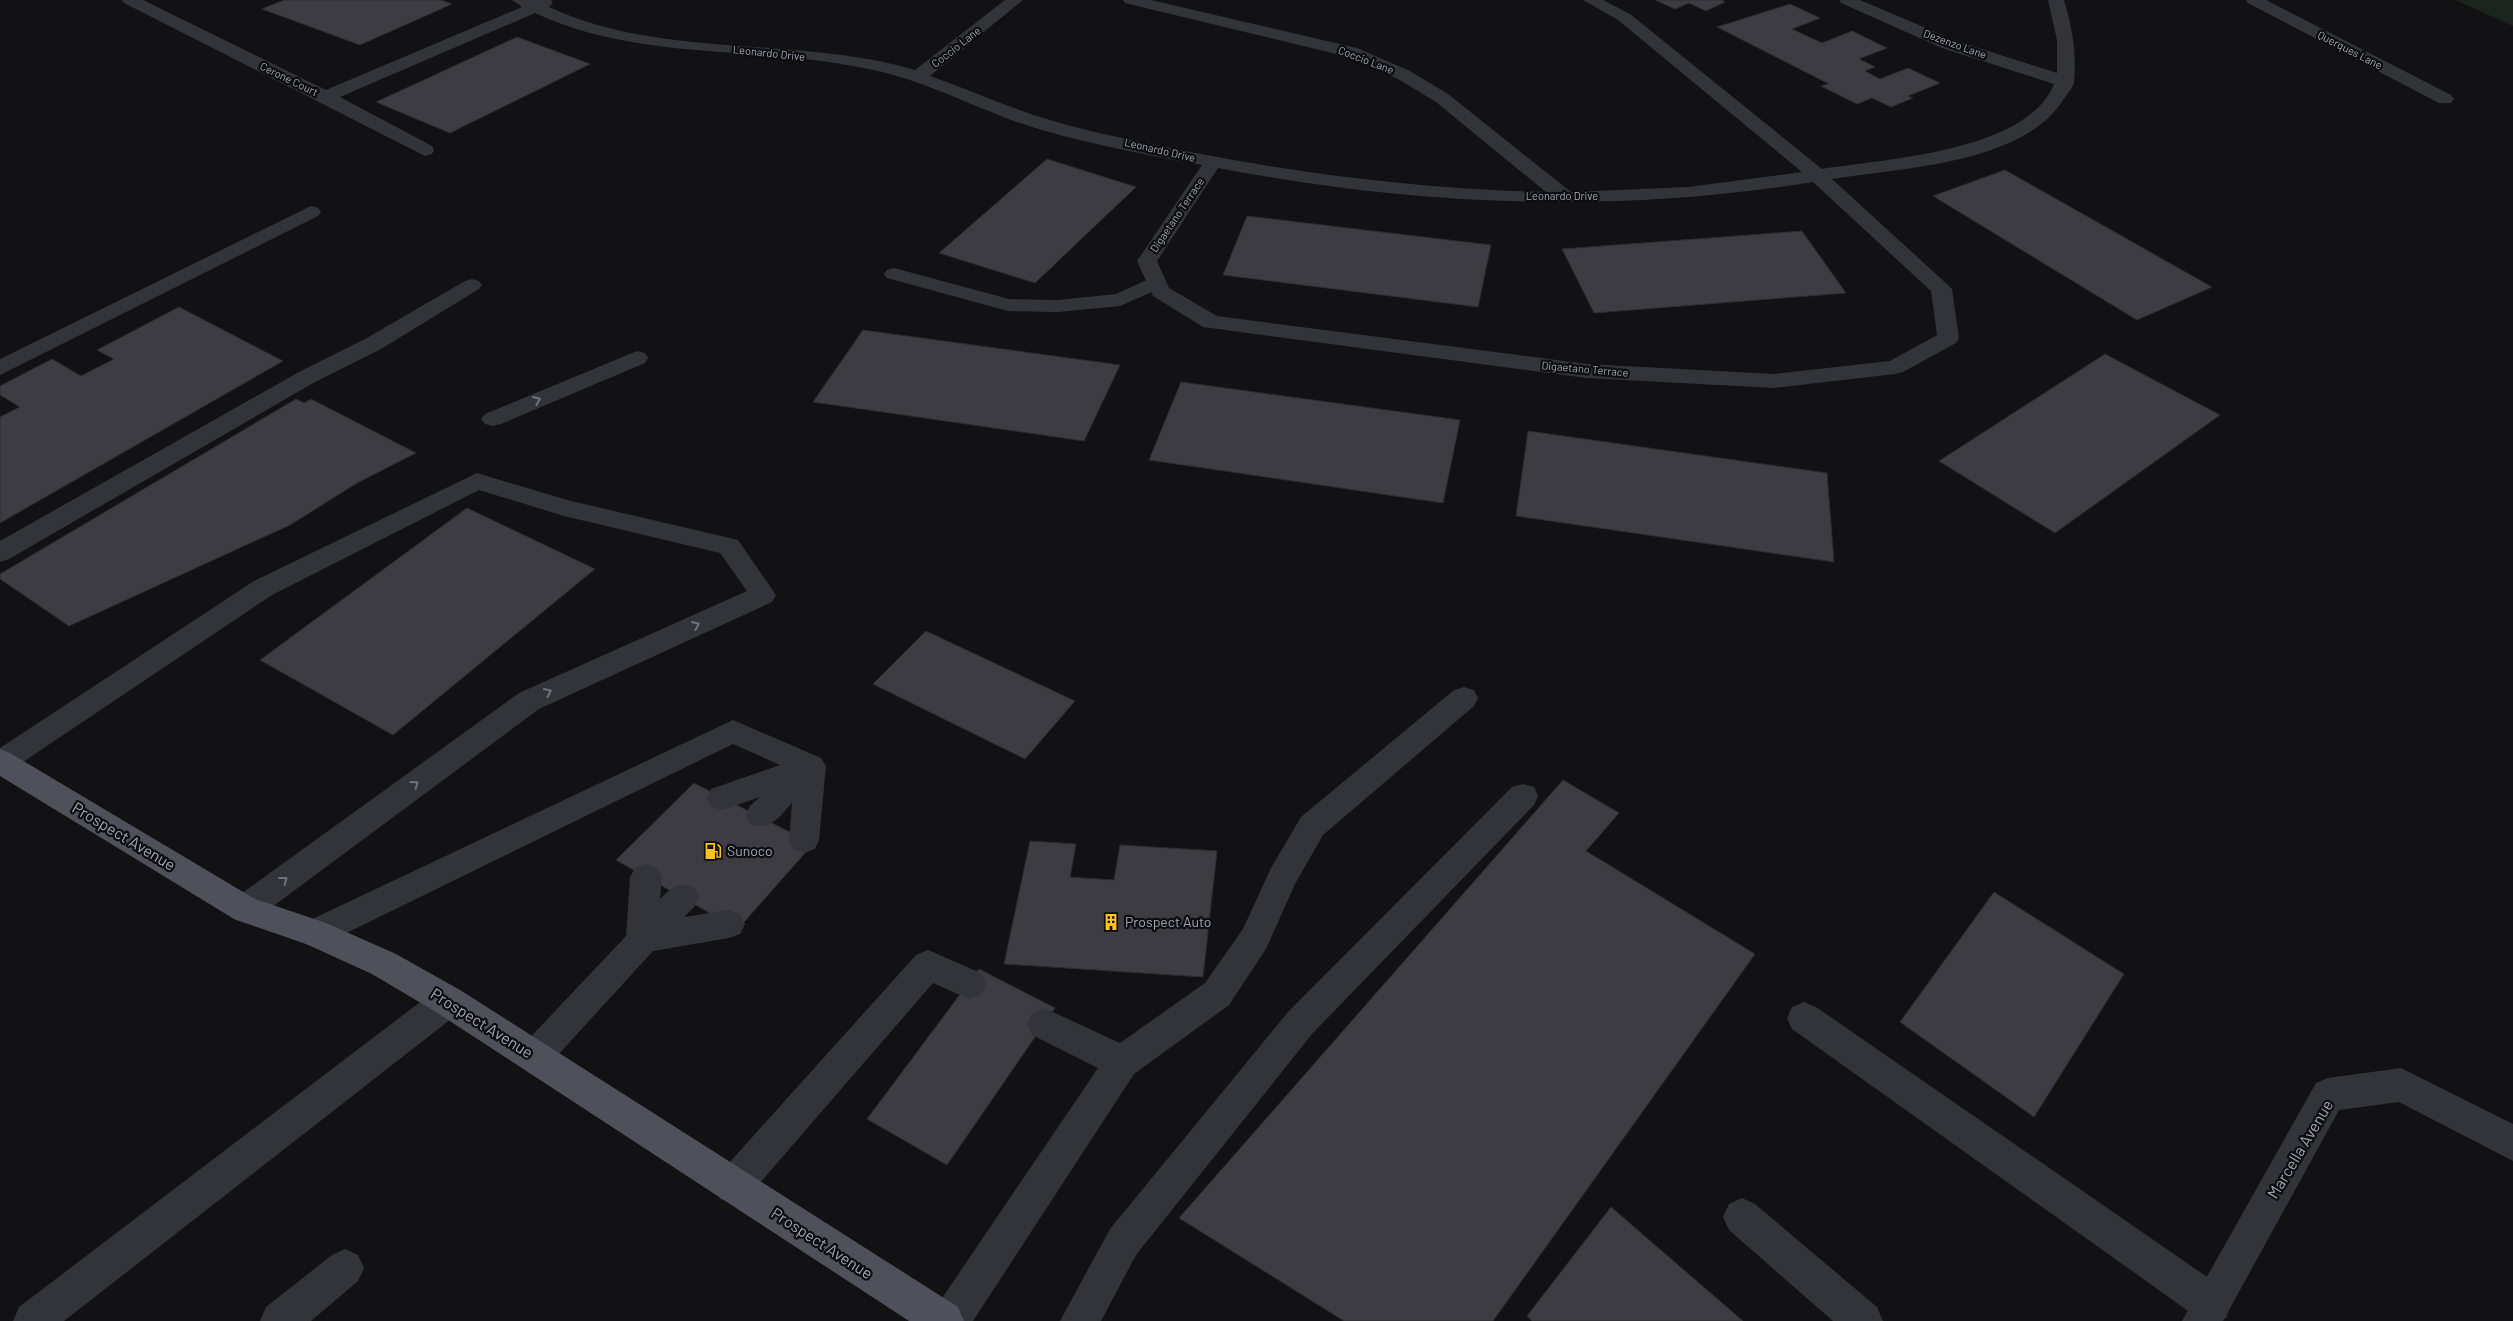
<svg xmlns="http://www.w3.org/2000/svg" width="2513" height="1321" font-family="Barlow,sans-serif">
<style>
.green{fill:#1c241e}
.building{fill:#3c3c42;stroke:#2c2c31}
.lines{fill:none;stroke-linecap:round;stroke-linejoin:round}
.service{fill:#33343a;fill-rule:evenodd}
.minor{fill:#33343a;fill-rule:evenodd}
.primary{fill:#4f5059;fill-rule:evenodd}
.oneway{stroke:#70737e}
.labels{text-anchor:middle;stroke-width:4.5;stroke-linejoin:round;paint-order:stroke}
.far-street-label{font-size:11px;fill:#a2a7b6;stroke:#0d0d0f}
.poi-label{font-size:14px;fill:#a2a7b6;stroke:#0d0d0f;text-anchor:start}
.near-street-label{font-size:16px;fill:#a2a7b6;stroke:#0d0d0f}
</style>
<rect width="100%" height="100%" fill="#121214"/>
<!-- green -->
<path class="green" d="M2455,0H2513V26Z"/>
<!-- building -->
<path class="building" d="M284,0H441L452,4L360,45L262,9Z
M1655,0H1722L1725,2L1706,11L1689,3L1675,9Z
M1790,4L1820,18L1792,29L1822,43L1852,31L1887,48L1859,59L1875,67L1865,71L1880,79L1908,68L1940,83L1908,96L1913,98L1891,107L1872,98L1857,104L1821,86L1829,84L1717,27Z
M517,37L590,64L450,133L376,102Z
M1047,159L1136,187L1035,283L939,253Z
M2005,170L2212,287L2137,320L1933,196Z
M1247,216L1491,245L1478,307L1223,275Z
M1802,231L1846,293L1594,313L1562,249Z
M179,307L283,361L0,523V417L20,407L0,395V386L52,359L81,376L114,359L97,350Z
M863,330L1120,365L1084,441L813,402Z
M2105,354L2220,415L2055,533L1939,461Z
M1181,382L1460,420L1443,503L1149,460Z
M296,399L304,403L311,399L416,453L357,483L290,525L69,626L0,579V574Z
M1528,431L1827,473L1834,562L1516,516Z
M467,508L595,569L393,735L260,660Z
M926,631L1075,701L1025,759L873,684Z
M1563,780L1619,813L1586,851L1755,954L1493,1321H1344L1179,1218Z
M694,783L813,844L738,929L616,860Z
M1030,841L1076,844L1070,877L1114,880L1120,845L1217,851L1203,977L1004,964Z
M1994,892L2124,974L2034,1117L1900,1022Z
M979,969L1055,1008L947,1165L867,1119Z
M1611,1207L1743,1321H1532L1527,1316Z"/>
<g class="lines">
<!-- service -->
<path class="service" d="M311,206L318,208L321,212L318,216L0,375V359Z
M894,268L1009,299L1058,300L1116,294L1149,279L1156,277L1163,279L1166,283L1163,287L1120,306L1058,312L1008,311L887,278L884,274L887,270Z
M472,279L479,281L482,285L479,289L381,349L315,382L9,559L0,562V541L299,372L365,339L465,281Z
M637,351L645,353L648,358L645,363L501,424L493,426L485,424L481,419L485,414Z
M477,473L567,500L738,540L776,595L772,602L539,709L256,919L245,923L234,919L229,909L234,899L519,693L747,591L720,553L564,516L479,490L272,595L11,770L0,773V748L254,581Z
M1464,687L1474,690L1478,698L1474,706L1323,835L1295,884L1266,949L1229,1005L1134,1074L973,1321H930L936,1307L1098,1068L1032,1035L1027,1024L1032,1013L1044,1008L1120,1043L1205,983L1243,929L1271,868L1301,817L1454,690Z
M733,720L821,758L826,766L819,840L815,849L804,853L793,849L789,840L792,803C779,817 771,831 750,824L746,815L750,806L760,797L722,810L711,807L707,798L711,789L780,765L733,744L326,943L315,947L304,943L299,933L304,923Z
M1523,784L1534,787L1538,796L1534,805L1312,1034L1136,1255L1101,1321H1060L1110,1229L1288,1012L1512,787Z
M646,864L657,868L662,877L660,899C672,888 678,881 694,887L699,897L694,907L684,917L729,910L740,914L745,924L740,934L729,938L653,951L547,1067L535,1072L523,1067L518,1056L523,1045L626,936L630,877L635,868Z
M928,950L981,973L986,984L981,995L969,999L933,983L746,1199L733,1204L720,1199L715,1186L720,1173L916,955Z
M448,986L460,990L465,1001L460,1012L64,1321H13L19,1307L436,990Z
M1804,1002L1816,1007L2226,1290L2231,1304L2226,1318C2216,1321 2208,1321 2198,1318L1792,1029L1787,1018L1792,1007Z
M1742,1198L1755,1204L1877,1307L1883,1321H1833L1729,1230L1723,1217L1729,1204Z
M345,1249L358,1255L364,1268L358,1281L311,1321H260L266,1307L332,1255Z"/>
<!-- minor -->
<path class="minor" d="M122,0H143L326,90L522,7L512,0H551L553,3L549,7C663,60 796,35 915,70L1005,0H1023L930,76C970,90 1009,108 1050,120C1096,134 1144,142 1190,152C1308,175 1426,189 1546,192L1436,102L1398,79L1345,56L1125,3L1123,0H1151L1357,48L1410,71L1448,94L1571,192L1688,187L1802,172L1618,20L1583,0H1603L1630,14L1822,169C1885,159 2027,152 2054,84L1942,48L1841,3L1839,0H1860L1954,40L2057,73V40L2048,0H2064C2072,27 2077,54 2074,82C2074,86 2066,96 2063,100C2023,164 1900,168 1832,179L1948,285L1952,289L1959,338L1956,343L1903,372L1895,374L1774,388L1587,378L1203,327L1153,296L1137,261L1202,165C1139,153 1075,142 1014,121C966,103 919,79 869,69C758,45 640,62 535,13L340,97L432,146L434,150L432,154L425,156L124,3ZM1218,168C1418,206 1613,214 1813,182L1931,291L1937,335L1890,361L1774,374L1587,364L1217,316L1169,288L1157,261Z
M2246,0H2266L2451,95L2454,99L2451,103H2439L2248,3Z
M2401,1068L2513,1124V1161L2399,1102L2339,1110L2223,1321H2182L2316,1083L2328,1078Z"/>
<!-- primary -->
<path class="primary" d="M0,749L10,753L255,899L326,923L396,954L460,990L958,1307L964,1321H909L436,1012L372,974L306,944L234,919L0,776Z"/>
</g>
<!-- one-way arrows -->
<defs><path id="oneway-chevron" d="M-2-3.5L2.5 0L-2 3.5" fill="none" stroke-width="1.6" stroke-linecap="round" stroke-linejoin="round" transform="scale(1.25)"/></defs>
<g class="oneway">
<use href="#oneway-chevron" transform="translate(537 400) rotate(-23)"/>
<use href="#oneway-chevron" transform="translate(696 625) rotate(-24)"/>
<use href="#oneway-chevron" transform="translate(548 692) rotate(-24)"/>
<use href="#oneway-chevron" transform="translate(415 784) rotate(-36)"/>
<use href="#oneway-chevron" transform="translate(284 880) rotate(-37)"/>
</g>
<!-- icons -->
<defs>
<g id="fuel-bare" transform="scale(1.35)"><path d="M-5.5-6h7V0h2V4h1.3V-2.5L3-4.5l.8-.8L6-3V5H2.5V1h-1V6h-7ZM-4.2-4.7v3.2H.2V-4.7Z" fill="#ffc220" stroke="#0d0d0f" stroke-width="2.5" paint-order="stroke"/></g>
<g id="building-bare" transform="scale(1.35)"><path d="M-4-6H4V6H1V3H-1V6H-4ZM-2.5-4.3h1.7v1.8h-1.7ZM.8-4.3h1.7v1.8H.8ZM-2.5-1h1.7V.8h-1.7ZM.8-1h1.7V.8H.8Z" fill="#ffc220" stroke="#0d0d0f" stroke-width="2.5" paint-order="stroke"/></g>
</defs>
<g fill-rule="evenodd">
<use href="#fuel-bare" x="713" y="851"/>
<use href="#building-bare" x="1111" y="922"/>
</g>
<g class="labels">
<!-- far-street labels -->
<g class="far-street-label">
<text transform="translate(1955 44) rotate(20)" y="4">Dezenzo Lane</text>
<text transform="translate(956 47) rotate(-38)" y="4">Coccio Lane</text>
<text transform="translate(2350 50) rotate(27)" y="4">Querques Lane</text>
<text transform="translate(769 53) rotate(6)" y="4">Leonardo Drive</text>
<text transform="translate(1366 60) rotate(21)" y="4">Coccio Lane</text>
<text transform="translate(289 79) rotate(26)" y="4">Cerone Court</text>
<text transform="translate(1160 150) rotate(13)" y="4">Leonardo Drive</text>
<text x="1562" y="200">Leonardo Drive</text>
<text transform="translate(1177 215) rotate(-56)" y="4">Digaetano Terrace</text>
<text transform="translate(1585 369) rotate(5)" y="4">Digaetano Terrace</text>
</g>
<!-- poi labels -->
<g class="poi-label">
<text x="727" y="856">Sunoco</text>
<text x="1125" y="927">Prospect Auto</text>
</g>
<!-- near-street labels -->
<g class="near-street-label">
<text transform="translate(124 836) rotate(31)" y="6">Prospect Avenue</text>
<text transform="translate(482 1023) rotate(32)" y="6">Prospect Avenue</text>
<text transform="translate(2300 1149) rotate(-59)" y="6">Marcella Avenue</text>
<text transform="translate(822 1243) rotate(33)" y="6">Prospect Avenue</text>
</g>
</g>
</svg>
